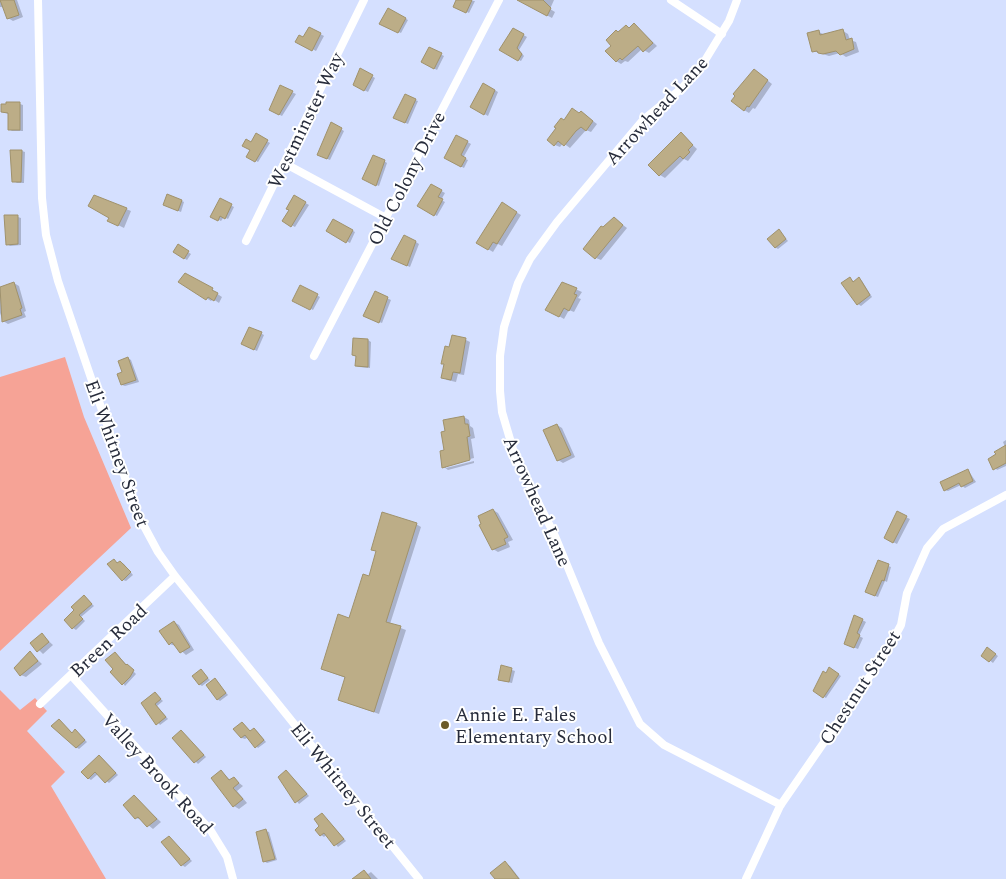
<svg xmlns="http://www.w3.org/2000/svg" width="1006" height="879" font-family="Spectral,serif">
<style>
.green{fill:#f6a396}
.shadow{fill:#0003}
.building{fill:#bcad87;stroke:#a0926c}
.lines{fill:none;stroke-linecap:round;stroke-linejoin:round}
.minor{stroke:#fff;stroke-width:8}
.poi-dot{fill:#6c5a28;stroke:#fff;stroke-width:2}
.labels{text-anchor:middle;stroke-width:4;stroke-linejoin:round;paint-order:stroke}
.street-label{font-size:19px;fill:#272c3b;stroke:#fff}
.poi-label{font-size:19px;fill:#272c3b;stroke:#fff;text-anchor:start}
</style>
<rect width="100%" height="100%" fill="#d5e0ff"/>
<!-- green -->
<path class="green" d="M65,357L84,417L131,528L0,651V377Z
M0,690L20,710L35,698L47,711L27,731L65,772L51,786L106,879H0Z"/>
<!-- shadow -->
<path class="shadow" d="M0,0H17L23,17L13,21L8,18L4,7H0Z
M458,0L475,1L469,13L455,6Z
M526,0H554L550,9L555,12L552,18L524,3Z
M388,9L408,20L401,33L383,25Z
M635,25L657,46L649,53L642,49L628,62L625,61L621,64L616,61L613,46L619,33L627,26L630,28Z
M309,28L324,36L316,51L297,41L304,39Z
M513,29L527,37L519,50L524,56L521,61L500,50Z
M843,31L848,34L850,40L856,42L859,52L846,57L840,53L829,56L813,51L819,32L823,34Z
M430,49L444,56L437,70L423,62Z
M360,69L375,78L368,92L354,85Z
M759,74L772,84L755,109L753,108L749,113L744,110Z
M484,84L498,92L488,116L471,106Z
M281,87L296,94L282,116L270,110Z
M415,100L418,101L408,124L397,119Z
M20,104L23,105V131H12L9,129V114L2,112V105Z
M581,112L597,124L591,132L586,130L570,148L563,143L560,147L555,145L564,121Z
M332,124L344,131L330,160L321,156Z
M681,134L697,149L688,161L684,159L665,178L660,175Z
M256,135L270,143L258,162L248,156Z
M457,136L471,144L463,158L468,160L464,168L445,158Z
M22,151L25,152L24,183H17L14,181Z
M384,161L387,163L379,186L366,180Z
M432,186L445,193L441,200L445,202L437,216L418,206Z
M94,196L131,211L124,228L114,223Z
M295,197L309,205L295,227L284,221Z
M220,200L234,207L228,219L224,217L221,221L212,216Z
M182,201L184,202L181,212L167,206Z
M502,204L521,215L502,246L498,244L493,252L478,243Z
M18,217L21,218V245L10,246L7,244Z
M333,220L355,232L350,243L327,231Z
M619,222L627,228L601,260L596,258Z
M779,231L788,241L778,249L775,247Z
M416,242L419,244L410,267L393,259Z
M178,246L191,254L187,260L175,252Z
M850,278L854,282L859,279L862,281L872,297L861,306L858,304Z
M180,282L201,283L222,297L219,303L213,299L211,301Z
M14,283L19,286L26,311L24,312L26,317L8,324L3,321L0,313V288Z
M562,283L582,292L578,298L581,299L574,312L569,310L564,319L547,309Z
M301,287L320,297L313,310L294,300Z
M376,293L391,300L382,323L367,317Z
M250,328L264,335L257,351L243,344Z
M368,340L371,342L370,368L359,367L356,366L357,357L353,355Z
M466,340L470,342L464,375L458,374L456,382L447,380L443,377L450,348Z
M128,358L131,360L139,382L125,386L122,385Z
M464,417L469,420L470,426L473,428L475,438L471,439L474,458L446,465V468L474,461V463L448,470L444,467L446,432Z
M557,425L562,428L575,457L563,463L558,460Z
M1006,440V466L997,470L989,459L1005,447L1003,442Z
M968,470L976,482L965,488L961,485L948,491L945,490Z
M493,510L498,513L513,540L508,542L510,547L498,552L493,549L480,526Z
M897,513L910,519L897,544L885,538Z
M416,524L421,527L390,624L406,630L379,714L339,700L346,678L322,669L350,619L370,577L378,552L372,549Z
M114,561L118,564L121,562L124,564L133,575L126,581L123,580Z
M888,566L891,567L887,582L885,581L878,597L870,594Z
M85,597L94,606L81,617L85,621L76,630L73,628L76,610Z
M855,616L866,622L859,636L863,638L858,649L848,645Z
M174,622L179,625L194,650L186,655L176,646L169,644Z
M42,635L53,645L43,654L32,643Z
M991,651L998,656L993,663L983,655Z
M30,653L42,664L26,677L21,675L20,661Z
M115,653L136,674L125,686L115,669Z
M502,667L515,671L512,683L502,681Z
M830,669L841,676L826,698L814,691Z
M201,671L210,680L202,686L199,684Z
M215,680L228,695L220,701L217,699Z
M155,694L163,701L157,706L168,719L160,725L143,704Z
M59,720L73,734L76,731L87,742L79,749L76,747Z
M243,723L251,732L254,729L257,731L266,742L258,748L248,737L245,739L242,738Z
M182,732L206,757L198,764L174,739Z
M100,756L118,775L109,783L98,774L91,780L88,778Z
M221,771L231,781L234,779L243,786L237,791L247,803L239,809L234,806Z
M287,772L309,796L299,804L280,777Z
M134,797L161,822L153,829L142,820L136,818L125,805Z
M322,814L346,841L338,847L327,834L324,837L321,835Z
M266,831L269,832L277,860L267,863L264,861Z
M169,838L192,861L185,867L182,865Z
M505,863L510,866L520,879H497Z
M364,871L368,874L371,872L378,879H357Z"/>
<!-- building -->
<path class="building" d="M0,0H14L19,15L7,19Z
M456,0H472L466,13L453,7Z
M517,0H543L551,8L547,16Z
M388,8L406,18L398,33L379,24Z
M634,23L653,43L643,52L638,46L622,60L620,58L616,62L605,51L611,46L606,40L616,30L618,32L626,25L629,28Z
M309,27L321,33L312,51L295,42L299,35L303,37Z
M513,28L524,34L517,48L522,54L518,61L499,50Z
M843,29L846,40L852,38L854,49L840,55L836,51L823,54L818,53L817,51L812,52L807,33L819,30L820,35Z
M429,47L442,53L434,69L421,62Z
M360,68L373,75L364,91L353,85Z
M754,69L768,80L749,107L747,106L744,111L731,101L735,96L733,94Z
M483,83L495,90L484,115L470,107Z
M280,85L293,91L279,115L269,110Z
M405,94L416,99L405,123L393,118Z
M6,102H20V130H8V113L1,112V104H6Z
M572,108L579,113L581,111L593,121L586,131L581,127L576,131L564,146L558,141L554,146L547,140L556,128L554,127L561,118L564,120Z
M331,122L342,128L327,159L317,155Z
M681,132L693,145L688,150L690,152L683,159L680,156L659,176L648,165Z
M256,133L268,140L255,162L246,157L250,150L242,146L246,139L251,142Z
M456,135L468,141L461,155L466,158L461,167L444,158Z
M10,150H22L21,182H12Z
M373,155L385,160L376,186L362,179Z
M431,184L442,190L438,197L443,199L434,216L417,206Z
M167,194L182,200L178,211L163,205Z
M94,195L127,208L118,226L107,221L109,218L88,206Z
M294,195L306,202L291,227L282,221L289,210L286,209Z
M220,198L232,204L225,219L220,216L218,221L210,217Z
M502,202L517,212L497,244L493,242L488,250L476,243Z
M4,215H18V244L6,245Z
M614,217L623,225L595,259L583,249L601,226L603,227Z
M333,219L353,230L346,243L326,231Z
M779,229L786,239L775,248L767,239Z
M404,235L416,241L407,266L391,259Z
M178,244L189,251L184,259L173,252Z
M185,273L213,288L212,290L218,293L214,301L208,297L206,300L178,282Z
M850,277L853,282L859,277L870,295L857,305L841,283Z
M14,282L22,308L20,309L22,315L2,322L0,287Z
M562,282L577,288L574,294L577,295L569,311L564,308L559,317L545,310Z
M300,285L318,294L310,310L292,301Z
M375,291L388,297L379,323L363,316Z
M249,327L262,332L254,350L241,344Z
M452,335L466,338L460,373L453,372L451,380L441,378L444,364H441L445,346L449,347Z
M353,338L368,339V367L355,366L356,356L352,355Z
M128,357L136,380L121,385L117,374L122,372L118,361Z
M464,416L465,424H468L470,436L467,437L470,460L442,468L440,451L444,450L441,432L445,431L443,420Z
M557,424L571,455L557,461L543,430Z
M1006,445V463L993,470L988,459L996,454L994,452Z
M968,469L973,481L961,487L959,483L944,491L940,482Z
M493,509L508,537L504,539L506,544L492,550L479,525L481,524L478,516Z
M897,511L907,516L893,543L884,538Z
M382,512L417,523L386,622L401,626L374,712L338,700L345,677L321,669L338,614L349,618L363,574L369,576L376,551L371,550Z
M114,559L117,563L120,561L131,572L122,581L107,564Z
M878,560L889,564L884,581L882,580L875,596L865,592Z
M84,595L92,604L79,615L83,619L72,629L64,620L74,610L71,607Z
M854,615L863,619L857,633L860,635L854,648L844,644Z
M174,621L190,647L180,653L172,642L169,645L159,631Z
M42,633L49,642L37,652L30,643Z
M987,647L996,654L989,662L981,656Z
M30,651L38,661L20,676L14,668Z
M115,652L126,665L127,664L134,670L130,677L122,685L110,672L113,669L105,660Z
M501,665L512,668L509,682L498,680Z
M829,667L839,674L823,698L813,691L823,671L826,673Z
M201,669L208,678L199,685L192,676Z
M215,678L226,693L217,700L206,685Z
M155,692L161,699L155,704L166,717L156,725L141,703Z
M59,719L72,733L75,729L85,740L76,748L51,726Z
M242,722L250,731L254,728L264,740L255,748L245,735L241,738L233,729Z
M181,730L204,755L194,763L172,738Z
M99,755L116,773L105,783L95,772L88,779L81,772Z
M221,770L229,780L234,777L239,783L233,788L243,799L233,807L211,778Z
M286,770L307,794L295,803L278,777Z
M134,795L157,819L147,827L138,817L135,819L123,805Z
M322,813L344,839L334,846L324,833L320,836L315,830L319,826L314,819Z
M266,829L275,859L263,862L256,832Z
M169,836L190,859L181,866L161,842Z
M505,861L519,879H495L490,873Z
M364,870L371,879H352Z"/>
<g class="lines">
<!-- minor -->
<path class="minor" d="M38,0L42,198L46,235L58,281L137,513L158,552L175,576L419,879
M671,0L722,34
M737,0L729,21L704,62L682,88L643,120L557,222L530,259L518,283L504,327L500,356V391L502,412L515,456L555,536L599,643L640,724L664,745L781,805
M284,163L386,218
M246,241L364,0
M314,356L499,0
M71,675L211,831L227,857L233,879
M40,704L175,576
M746,879L780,806L887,651L901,625L907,593L927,548L943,529L1006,495"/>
</g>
<!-- markers -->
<circle class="poi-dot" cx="445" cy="725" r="5"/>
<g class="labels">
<!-- street labels -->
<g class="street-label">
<text transform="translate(656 110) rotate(-47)" y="7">Arrowhead Lane</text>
<text transform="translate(305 120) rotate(-64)" y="7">Westminster Way</text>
<text transform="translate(406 178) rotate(-63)" y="7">Old Colony Drive</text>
<text transform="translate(118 453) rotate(70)" y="7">Eli Whitney Street</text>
<text transform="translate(538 501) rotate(66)" y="7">Arrowhead Lane</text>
<text transform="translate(108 640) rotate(-43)" y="7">Breen Road</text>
<text transform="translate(859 687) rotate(-57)" y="7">Chestnut Street</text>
<text transform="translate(158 773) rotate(48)" y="7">Valley Brook Road</text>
<text transform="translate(344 785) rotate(51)" y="7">Eli Whitney Street</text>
</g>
<!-- poi labels -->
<g class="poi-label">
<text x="455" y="721">Annie E. Fales<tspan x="455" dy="22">Elementary School</tspan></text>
</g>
</g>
</svg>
